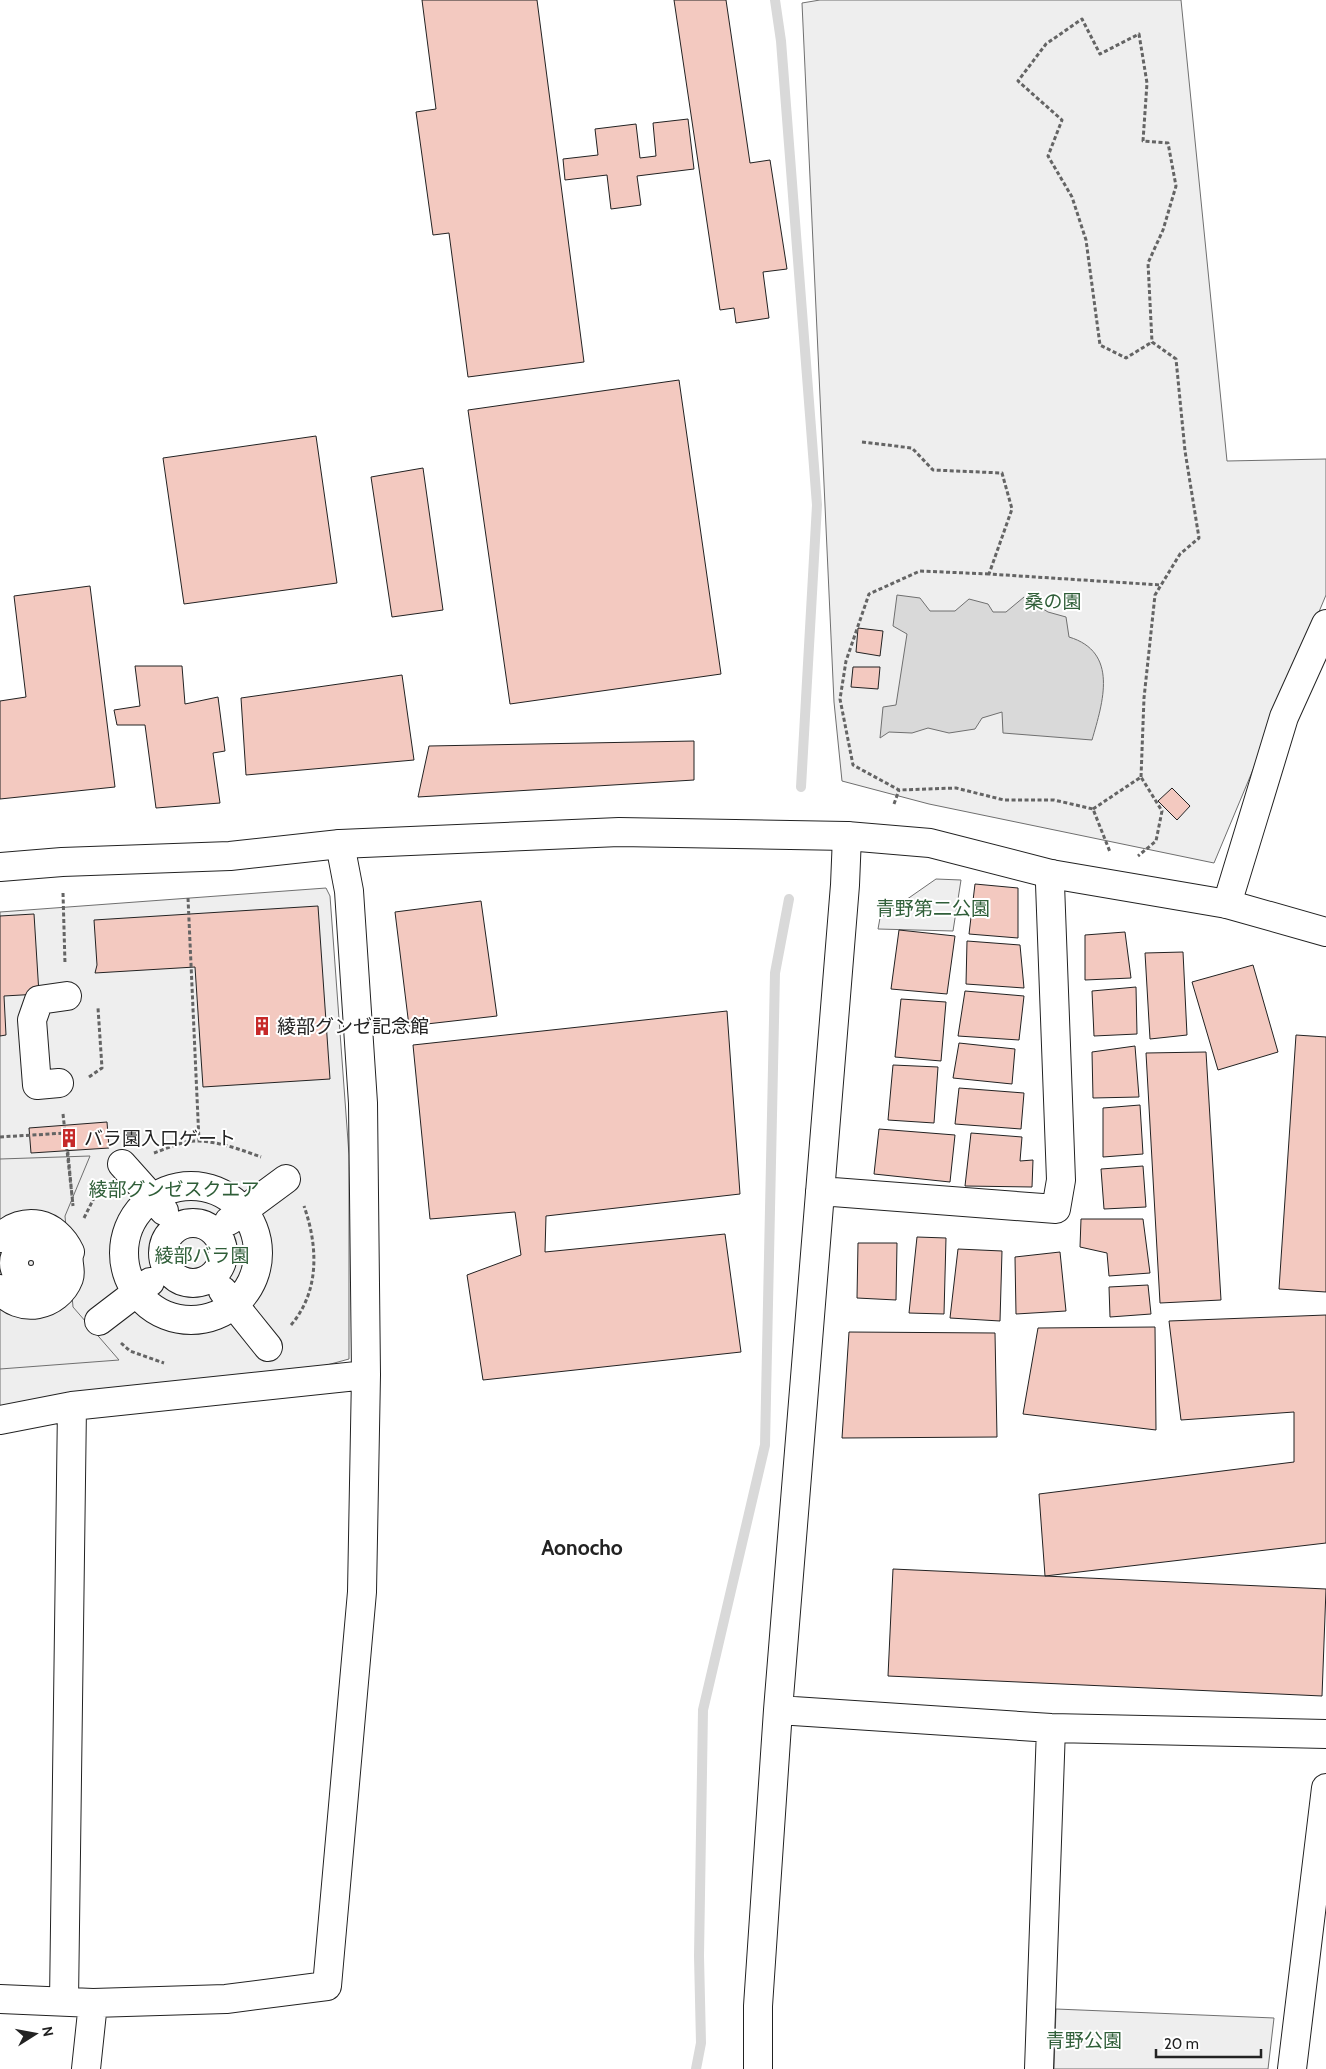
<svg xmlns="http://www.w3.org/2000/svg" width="1326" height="2069" font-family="Cabin,'Noto Sans JP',sans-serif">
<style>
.green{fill:#eee;stroke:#6f6f6f}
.parking{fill:#ededed;stroke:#6f6f6f}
.water{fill:#d9d9d9;stroke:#6f6f6f}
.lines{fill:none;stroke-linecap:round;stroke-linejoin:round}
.stream{stroke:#d9d9d9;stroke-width:10}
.building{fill:#f3c9c0;stroke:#222}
.street-casing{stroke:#222;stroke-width:30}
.secondary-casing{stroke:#222;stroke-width:30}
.path{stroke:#646464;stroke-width:3;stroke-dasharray:4 2.5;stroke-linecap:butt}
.street{stroke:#fff;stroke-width:28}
.secondary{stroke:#fff;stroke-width:28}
.labels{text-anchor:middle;stroke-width:4;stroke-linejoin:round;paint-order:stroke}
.park-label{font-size:19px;fill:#2f5e38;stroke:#fff}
.poi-label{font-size:19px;fill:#222;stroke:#fff;text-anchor:start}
.quarter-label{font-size:21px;font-weight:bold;fill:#222;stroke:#fff}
</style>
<rect width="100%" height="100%" fill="#fff"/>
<!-- green -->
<path class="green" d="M820,0H1181L1227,461L1326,459V595L1214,863L929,804L842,781L834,702L802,3Z
M936,879L961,880L953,931L878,929L880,918Z
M326,888L330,896L349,1155V1359L294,1374L0,1406V912Z
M1056,2009L1274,2018L1268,2069H1054Z"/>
<!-- parking -->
<path class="parking" d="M90,1156L65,1216L73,1307L119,1360L0,1369V1159Z"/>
<!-- water -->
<path class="water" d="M897,595L920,598L930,611H955L969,599L988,604L993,612H1006L1024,597L1048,612L1066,617L1069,637C1119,652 1103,702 1092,740L1003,733L1002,712L982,718L975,729L949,733L928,728L912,733L889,732L880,738L883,707L896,705L907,634L893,626Z"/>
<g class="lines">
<!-- stream -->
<path class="stream" d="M775,0L781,41L817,505L801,787
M696,2069L701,2043L699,1956L703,1710L765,1445L775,973L789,899"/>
</g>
<!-- building -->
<path class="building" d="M422,0H537L584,362L468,377L449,233L433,235L416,112L436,109Z
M674,0H726L750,163L770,160L787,269L763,272L769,318L736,323L734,308L720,310Z
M688,119L694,169L637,176L641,205L611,209L607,175L565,180L563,159L598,155L595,129L636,124L640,158L656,156L653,123Z
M679,380L721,674L510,704L468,410Z
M316,436L337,583L184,604L163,458Z
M423,468L443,610L392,617L371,477Z
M90,586L115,787L0,799V701L26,697L14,596Z
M858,628L883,631L880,656L856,652Z
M135,666H182L185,704L218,697L225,751L213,753L220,803L156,808L145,725H117L114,710L140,706Z
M853,667H880L878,689L851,687Z
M402,675L414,760L246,775L241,698Z
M694,741V780L418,797L429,746Z
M1172,788L1190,806L1177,820L1158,801Z
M975,884L1018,888V938L969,934Z
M481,901L497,1016L409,1026L395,912Z
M318,906L330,1079L203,1087L195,967L95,973L97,965L94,920Z
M34,914L39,994L4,996L6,1035L0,1036V916Z
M899,930L955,936L947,994L891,989Z
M1125,932L1131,978L1085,980V935Z
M967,941L1020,945L1024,988L966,984Z
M1183,952L1187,1035L1150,1039L1145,953Z
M1253,965L1278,1052L1218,1070L1192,982Z
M1136,987L1137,1034L1094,1036L1092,991Z
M965,991L1024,996L1019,1040L958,1036Z
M901,999L946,1002L941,1061L895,1057Z
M727,1011L740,1194L546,1216L545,1252L725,1234L741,1352L483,1380L467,1275L521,1255L515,1212L430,1219L413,1045Z
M1296,1035L1326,1037V1292L1279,1289Z
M959,1043L1015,1049L1012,1084L953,1078Z
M1135,1046L1139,1097L1093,1098L1092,1052Z
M1206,1052L1221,1300L1160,1303L1146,1053Z
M893,1065L938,1067L934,1123L888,1120Z
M959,1088L1024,1093L1021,1129L955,1124Z
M1140,1105L1143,1154L1103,1157V1108Z
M107,1122L109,1148L31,1153L29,1128Z
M879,1129L955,1135L950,1182L874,1174Z
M971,1133L1022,1137L1020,1161L1033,1160L1032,1187L965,1186Z
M1143,1166L1146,1207L1104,1209L1101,1169Z
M1081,1219H1143L1150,1273L1109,1276L1107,1253L1080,1247Z
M917,1237L946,1238L944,1314L909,1313Z
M858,1243H897L896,1300L857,1298Z
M958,1249L1002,1251L1000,1321L950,1318Z
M1060,1252L1066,1311L1016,1314L1015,1257Z
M1148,1285L1151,1314L1110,1317L1109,1287Z
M1326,1315V1543L1045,1576L1039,1494L1294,1462V1412L1181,1420L1169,1321Z
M1155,1327L1156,1430L1023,1414L1038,1328Z
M849,1332L995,1333L997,1437L842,1438Z
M893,1569L1326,1589L1322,1696L888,1676Z"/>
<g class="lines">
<!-- street casing -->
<g class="street-casing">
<path id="street" d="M1227,904L1284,717L1326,624
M59,1083L37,1085L32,1020L39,1000L67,996
M122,1164L164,1211
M124 1253a67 67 0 1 1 134 0a67 67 0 1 1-134 0Z
M820,1191L1056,1209L1061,1180L1050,884L1051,874
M229,1221L286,1179
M163 1253a30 30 0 1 1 60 0a30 30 0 1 1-60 0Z
M0,1238C24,1214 56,1222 70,1252C66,1261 72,1270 69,1278C58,1307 19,1315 0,1289
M14 1263a17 17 0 1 1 34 0a17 17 0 1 1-34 0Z
M223,1291L268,1347
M99,1321L150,1282
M0,1420L72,1406L366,1375
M778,1710L1051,1728L1326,1734
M0,1999L93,2003L226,1999L327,1986L362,1592L366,1375L363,1103L349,891L340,844
M64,2001L72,1406
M86,2069L93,2003
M758,2069V2006L778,1710L845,885L847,836
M1039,2069L1051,1728
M1292,2069L1326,1788"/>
</g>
<!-- secondary casing -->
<g class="secondary-casing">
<path id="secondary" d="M0,867L62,862L230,856L340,844L619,832L847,836L930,843L1051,874L1227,904L1326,932"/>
</g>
<!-- path -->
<path class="path" d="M862,442L912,448L933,470L1002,473L1012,509L989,574L1161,585
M989,574L920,571L869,594L846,661L840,699L853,765L899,790L956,788L1004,800H1054L1093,809L1110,852
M1141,777L1144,698L1155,595L1180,554L1199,538L1185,451L1176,359L1152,342L1148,263L1163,230L1176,186L1168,143L1143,141L1147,83L1139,34L1100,54L1082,19L1046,44L1018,81L1062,120L1048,156L1072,197L1086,240L1100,345L1126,358L1152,342
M894,804L899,790
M1093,809L1141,777L1162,811L1156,841L1138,856
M63,893L65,964
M188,898L199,1141
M89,1077L102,1068L98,1008
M63,1114L73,1205
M0,1137L66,1133L73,1206
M154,1153C168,1148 184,1140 199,1141C220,1142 242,1150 261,1157
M84,1218L94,1198L101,1189
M291,1325C320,1291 318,1246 304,1206
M121,1343L130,1351L164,1363"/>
<!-- street -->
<use href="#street" class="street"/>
<!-- secondary -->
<use href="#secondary" class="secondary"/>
</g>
<!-- icons -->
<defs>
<g id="building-bare" transform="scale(1.5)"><path d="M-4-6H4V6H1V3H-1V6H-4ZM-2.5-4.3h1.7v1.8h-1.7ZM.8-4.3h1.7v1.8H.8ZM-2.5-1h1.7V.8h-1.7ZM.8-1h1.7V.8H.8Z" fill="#c62828" stroke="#fff" stroke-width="2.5" paint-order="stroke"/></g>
</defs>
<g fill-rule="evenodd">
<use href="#building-bare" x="262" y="1026"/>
<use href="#building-bare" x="69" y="1138"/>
</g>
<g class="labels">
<!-- park labels -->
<g class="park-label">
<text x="1053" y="608">桑の園</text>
<text x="933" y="915">青野第二公園</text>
<text x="174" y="1196">綾部グンゼスクエア</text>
<text x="202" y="1262">綾部バラ園</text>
<text x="1084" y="2047">青野公園</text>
</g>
<!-- poi labels -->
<g class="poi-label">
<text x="277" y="1033">綾部グンゼ記念館</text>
<text x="84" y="1145">バラ園入口ゲート</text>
</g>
<!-- quarter labels -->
<g class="quarter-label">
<text x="582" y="1555">Aonocho</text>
</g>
</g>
<!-- north arrow -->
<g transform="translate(35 2034) rotate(79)" stroke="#ffffff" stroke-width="4" paint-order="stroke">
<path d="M0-4L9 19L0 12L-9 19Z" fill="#222222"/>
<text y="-8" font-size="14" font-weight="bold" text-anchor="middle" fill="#222222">N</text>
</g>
<!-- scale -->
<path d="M1156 2049v8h105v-8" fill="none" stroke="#222222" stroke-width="2.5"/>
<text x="1164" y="2049" font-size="15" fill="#222222" stroke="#ffffff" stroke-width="4" paint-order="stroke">20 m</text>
</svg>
